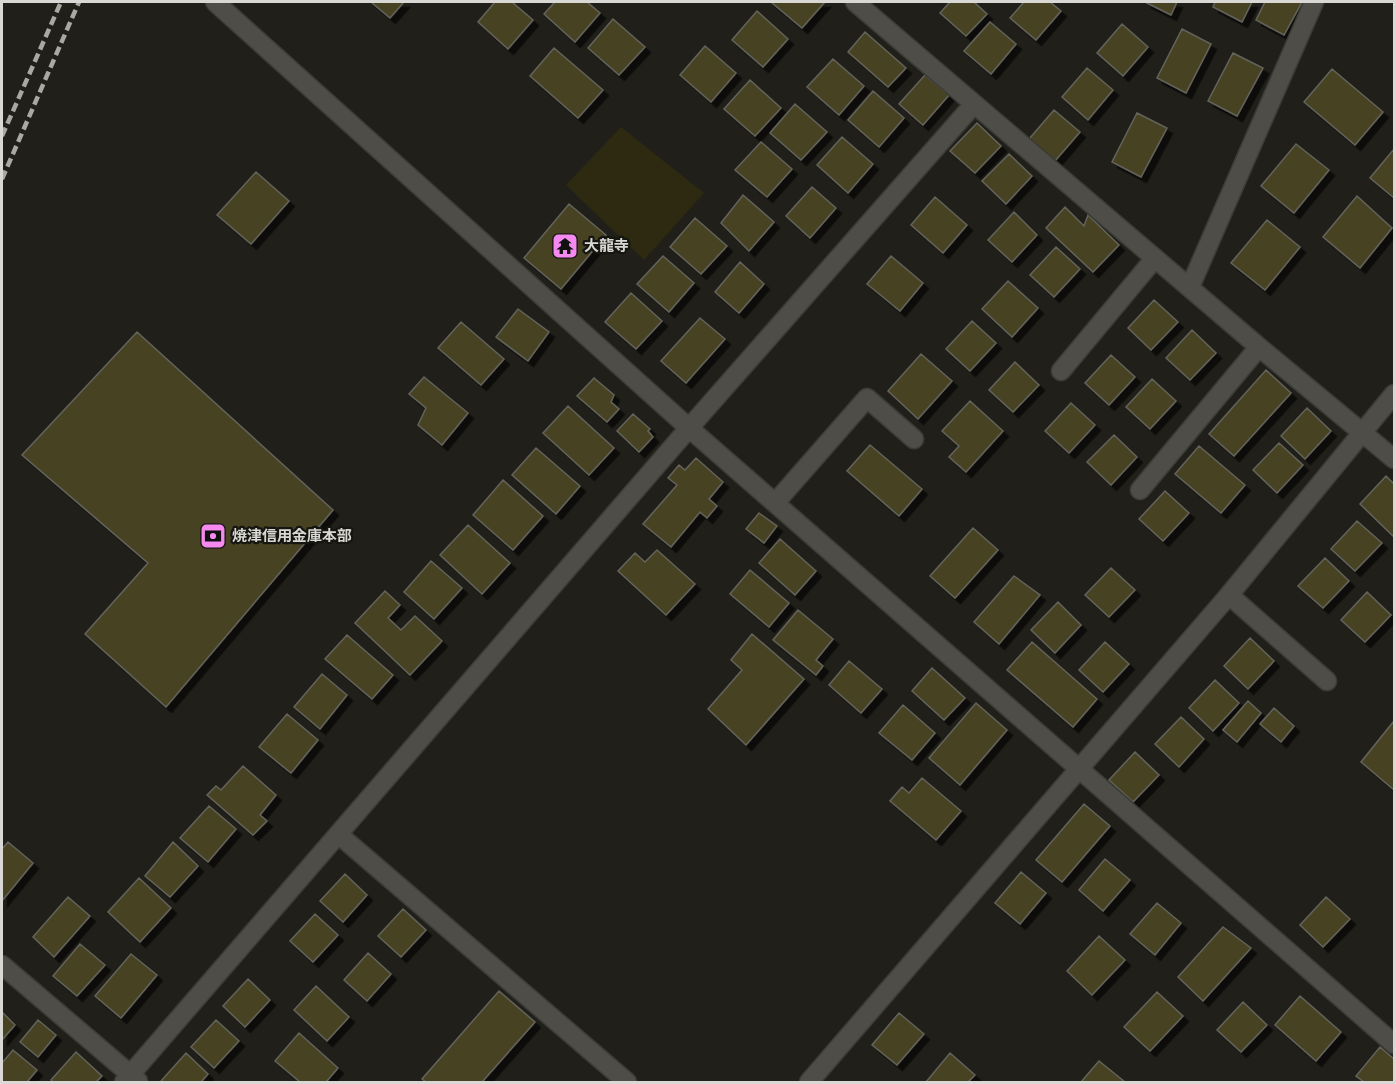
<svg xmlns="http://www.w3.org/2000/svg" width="1396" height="1084" font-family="'Public Sans','Noto Sans JP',sans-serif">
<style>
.green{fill:#2d2a11}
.building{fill:#474324;stroke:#64635c;stroke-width:1.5;filter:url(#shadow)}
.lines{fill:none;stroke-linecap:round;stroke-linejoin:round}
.minor-casing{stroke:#3b3b37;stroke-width:21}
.minor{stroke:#4e4d47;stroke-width:18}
.rail{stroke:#a9a8a3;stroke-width:4.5;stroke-dasharray:9 4.5;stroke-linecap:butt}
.labels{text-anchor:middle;stroke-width:4.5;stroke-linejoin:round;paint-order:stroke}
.poi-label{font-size:15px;font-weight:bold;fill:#d9d8d4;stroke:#161610;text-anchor:start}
</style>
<defs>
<filter id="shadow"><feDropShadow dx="5.5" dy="5.5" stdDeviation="0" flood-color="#0009"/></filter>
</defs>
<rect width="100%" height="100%" fill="#201f19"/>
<!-- green -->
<path class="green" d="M621,127L704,193L644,260L566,185Z"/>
<!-- building -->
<path class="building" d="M371,2H404L390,18Z
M495,2H512L533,20L508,49L478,22Z
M555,2H587L600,13L575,42L544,14Z
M771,2H825L802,28Z
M950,2H974L987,14L966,36L940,13Z
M1024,2H1050L1061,11L1036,40L1010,18Z
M1145,2H1177L1171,15Z
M1215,2H1252L1242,22L1213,7Z
M1265,2H1302L1284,35L1256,20Z
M757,11L788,39L763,67L732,40Z
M613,19L645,47L619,75L588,48Z
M990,22L1016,44L991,74L964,51Z
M1122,24L1148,47L1123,76L1097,53Z
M1182,29L1211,44L1186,93L1157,78Z
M865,32L906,68L888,87L848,52Z
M705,46L736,73L711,102L680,75Z
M554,48L603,90L578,118L530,76Z
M1233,53L1263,68L1237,116L1208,101Z
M833,59L864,86L839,115L807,87Z
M1087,68L1113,90L1088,120L1062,97Z
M1332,69L1383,112L1355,145L1304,102Z
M925,75L949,95L923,125L899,104Z
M750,80L781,108L755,136L724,109Z
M873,91L904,118L879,147L848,120Z
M795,104L827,132L801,160L770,133Z
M1054,110L1080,132L1055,161L1029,139Z
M1137,113L1167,128L1141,177L1112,162Z
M977,123L1001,146L975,173L950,151Z
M842,137L873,164L848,193L817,165Z
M761,142L792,169L767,197L735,170Z
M1296,144L1329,170L1294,213L1261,186Z
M1394,149V198L1370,178Z
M1009,154L1032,176L1006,204L982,181Z
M256,172L289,201L251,244L217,215Z
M812,187L836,208L810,238L786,216Z
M743,195L774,222L749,251L721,223Z
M1357,196L1392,228L1360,268L1323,237Z
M935,197L967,225L943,253L911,225Z
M569,204L606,235L561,289L524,258Z
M1065,207L1084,226L1088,215L1119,245L1093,272L1046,228Z
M1014,212L1037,235L1012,262L988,240Z
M695,218L727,246L701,274L670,247Z
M1267,220L1300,247L1265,290L1231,263Z
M1056,247L1080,269L1054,297L1030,275Z
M663,256L694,283L669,312L637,284Z
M891,256L923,283L900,311L867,284Z
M740,262L764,284L739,313L715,292Z
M1008,281L1038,308L1012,337L982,309Z
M631,293L662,321L636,349L605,322Z
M1154,300L1178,322L1151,350L1128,328Z
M518,309L549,332L528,361L496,337Z
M700,318L725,339L686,383L661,361Z
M972,321L996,343L970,371L946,349Z
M461,322L504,359L481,385L438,348Z
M1192,330L1216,353L1190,380L1166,358Z
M137,332L333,510L166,707L85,634L148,563L22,455Z
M921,354L952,381L918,419L888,391Z
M1111,355L1135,377L1109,405L1085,383Z
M1015,362L1039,385L1013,412L989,390Z
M1266,370L1291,393L1234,456L1209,434Z
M424,377L468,413L442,445L418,425L426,408L409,394Z
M594,378L614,395L611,402L619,409L607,422L577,396Z
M1152,379L1176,401L1150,429L1126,407Z
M970,401L1003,431L966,472L949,457L959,446L942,431Z
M1071,403L1095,425L1069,453L1045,431Z
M568,406L614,448L589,475L543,433Z
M1307,408L1331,431L1305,459L1281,436Z
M633,414L650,429L648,431L653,437L639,452L617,431Z
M1114,435L1137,457L1111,485L1087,462Z
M1279,443L1303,465L1277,493L1253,470Z
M870,445L922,489L899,516L847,471Z
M1199,446L1245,485L1221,513L1175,474Z
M536,448L580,486L556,514L512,475Z
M696,458L723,482L709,499L717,506L707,518L700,512L671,547L643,524L677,485L668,478L679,465L685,470Z
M1386,476L1394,484V537L1360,504Z
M503,480L543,516L513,550L473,515Z
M1165,491L1189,513L1163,541L1139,519Z
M759,513L777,526L764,543L746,529Z
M1357,521L1382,543L1355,571L1331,549Z
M468,525L510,563L482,594L440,555Z
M973,528L998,550L955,598L930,576Z
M780,539L816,571L795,595L759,563Z
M657,550L695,584L666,615L618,571L635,553L645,562Z
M1325,558L1349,581L1323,608L1298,586Z
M431,561L462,588L434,619L404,592Z
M1111,568L1135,590L1109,617L1085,595Z
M750,570L789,603L769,627L730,594Z
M1014,576L1040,595L999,644L974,622Z
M385,591L400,605L388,618L401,630L415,616L442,641L410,675L355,623Z
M1367,592L1391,615L1365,642L1341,620Z
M1058,602L1081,625L1055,653L1031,630Z
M798,610L833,639L816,660L823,666L816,675L773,640Z
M752,634L804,679L746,745L708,709L742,670L731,660Z
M347,635L393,675L372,699L325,659Z
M1250,638L1274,661L1248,689L1224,666Z
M1032,642L1097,699L1073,727L1007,670Z
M1105,642L1129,664L1103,692L1079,670Z
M849,661L882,689L861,713L829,685Z
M932,668L965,698L944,720L912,691Z
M322,674L347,695L320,729L294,707Z
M1215,680L1239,703L1213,731L1189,708Z
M1248,701L1261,713L1237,742L1223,730Z
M976,703L1007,730L960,785L929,758Z
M903,705L935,733L912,760L879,733Z
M1274,708L1294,726L1281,742L1260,724Z
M287,714L318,740L291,773L259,747Z
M1181,717L1204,739L1179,767L1155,744Z
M1394,721V790L1361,762Z
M1135,752L1159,775L1133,802L1109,780Z
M243,766L276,795L260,815L267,821L253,835L207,795L216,786L221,790Z
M922,778L961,811L936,840L890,801L902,787L909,793Z
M1084,804L1110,826L1062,882L1036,860Z
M209,806L236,829L208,862L180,838Z
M8,842L33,863L2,901V849Z
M173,842L198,866L170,897L145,876Z
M1105,859L1130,880L1103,911L1079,890Z
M1021,872L1046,893L1020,924L995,903Z
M345,874L367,895L343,922L320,901Z
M139,878L171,908L140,942L108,912Z
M68,897L90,916L54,957L33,937Z
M1326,897L1350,919L1323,947L1300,925Z
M1157,903L1181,923L1155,955L1130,934Z
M403,909L426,930L401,957L378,936Z
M315,914L338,935L313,962L290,941Z
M1223,927L1251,948L1203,1001L1178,977Z
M1099,936L1125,960L1092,995L1067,971Z
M80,944L105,965L77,996L53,976Z
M368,953L391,974L367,1001L344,980Z
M131,954L157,975L121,1018L95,996Z
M248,979L270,1000L245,1027L223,1006Z
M316,986L349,1017L327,1041L294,1010Z
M499,991L535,1022L482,1082H426L422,1079Z
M1157,992L1183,1016L1150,1051L1124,1027Z
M1300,996L1341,1032L1316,1061L1275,1025Z
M1243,1002L1267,1025L1241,1052L1217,1030Z
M2,1012L15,1025L2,1040Z
M899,1013L924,1034L897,1065L872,1045Z
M38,1020L56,1035L38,1057L20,1042Z
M216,1020L239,1041L214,1068L191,1047Z
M299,1033L338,1068L326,1082H300L275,1061Z
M1380,1047L1394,1059V1082H1364L1356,1076Z
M13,1050L37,1070L27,1082H2V1063Z
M76,1052L102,1076L96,1082H53L51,1080Z
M186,1053L208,1074L201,1082H163L161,1081Z
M950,1053L975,1075L968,1082H926Z
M1099,1061L1125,1082H1081Z"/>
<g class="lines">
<!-- minor casing -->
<g class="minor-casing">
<path id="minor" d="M215,2L689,428L1394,1044
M855,2L1259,347L1394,459
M1190,287L1314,2
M1061,371L1155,258
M1140,490L1259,347
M775,503L867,398L914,439
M1229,595L1327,681
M338,834L627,1082
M2,965L138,1081
M124,1082L689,428L974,104
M809,1082L1229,595L1394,394"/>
</g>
<!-- minor -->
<use href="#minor" class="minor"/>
<!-- rail -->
<path class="rail" d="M2,136L61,2
M2,179L79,2"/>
</g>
<!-- icons -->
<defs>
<g id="temple-square" transform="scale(1.35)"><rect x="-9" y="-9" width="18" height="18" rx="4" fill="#f589ef" stroke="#161610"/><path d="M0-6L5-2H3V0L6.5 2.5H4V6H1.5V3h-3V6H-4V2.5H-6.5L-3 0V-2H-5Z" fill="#111"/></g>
<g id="bank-square" transform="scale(1.35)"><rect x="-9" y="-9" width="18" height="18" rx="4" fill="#f589ef" stroke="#161610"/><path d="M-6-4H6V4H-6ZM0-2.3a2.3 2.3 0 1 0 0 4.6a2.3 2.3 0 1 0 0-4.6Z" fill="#111"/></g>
</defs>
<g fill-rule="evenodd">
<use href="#temple-square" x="565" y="246"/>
<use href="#bank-square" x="213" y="536"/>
</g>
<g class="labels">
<!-- poi labels -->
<g class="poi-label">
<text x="584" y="251">大龍寺</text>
<text x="232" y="541">焼津信用金庫本部</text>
</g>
</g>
<!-- border -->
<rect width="1396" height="1084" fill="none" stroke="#d9d8d4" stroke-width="6"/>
</svg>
